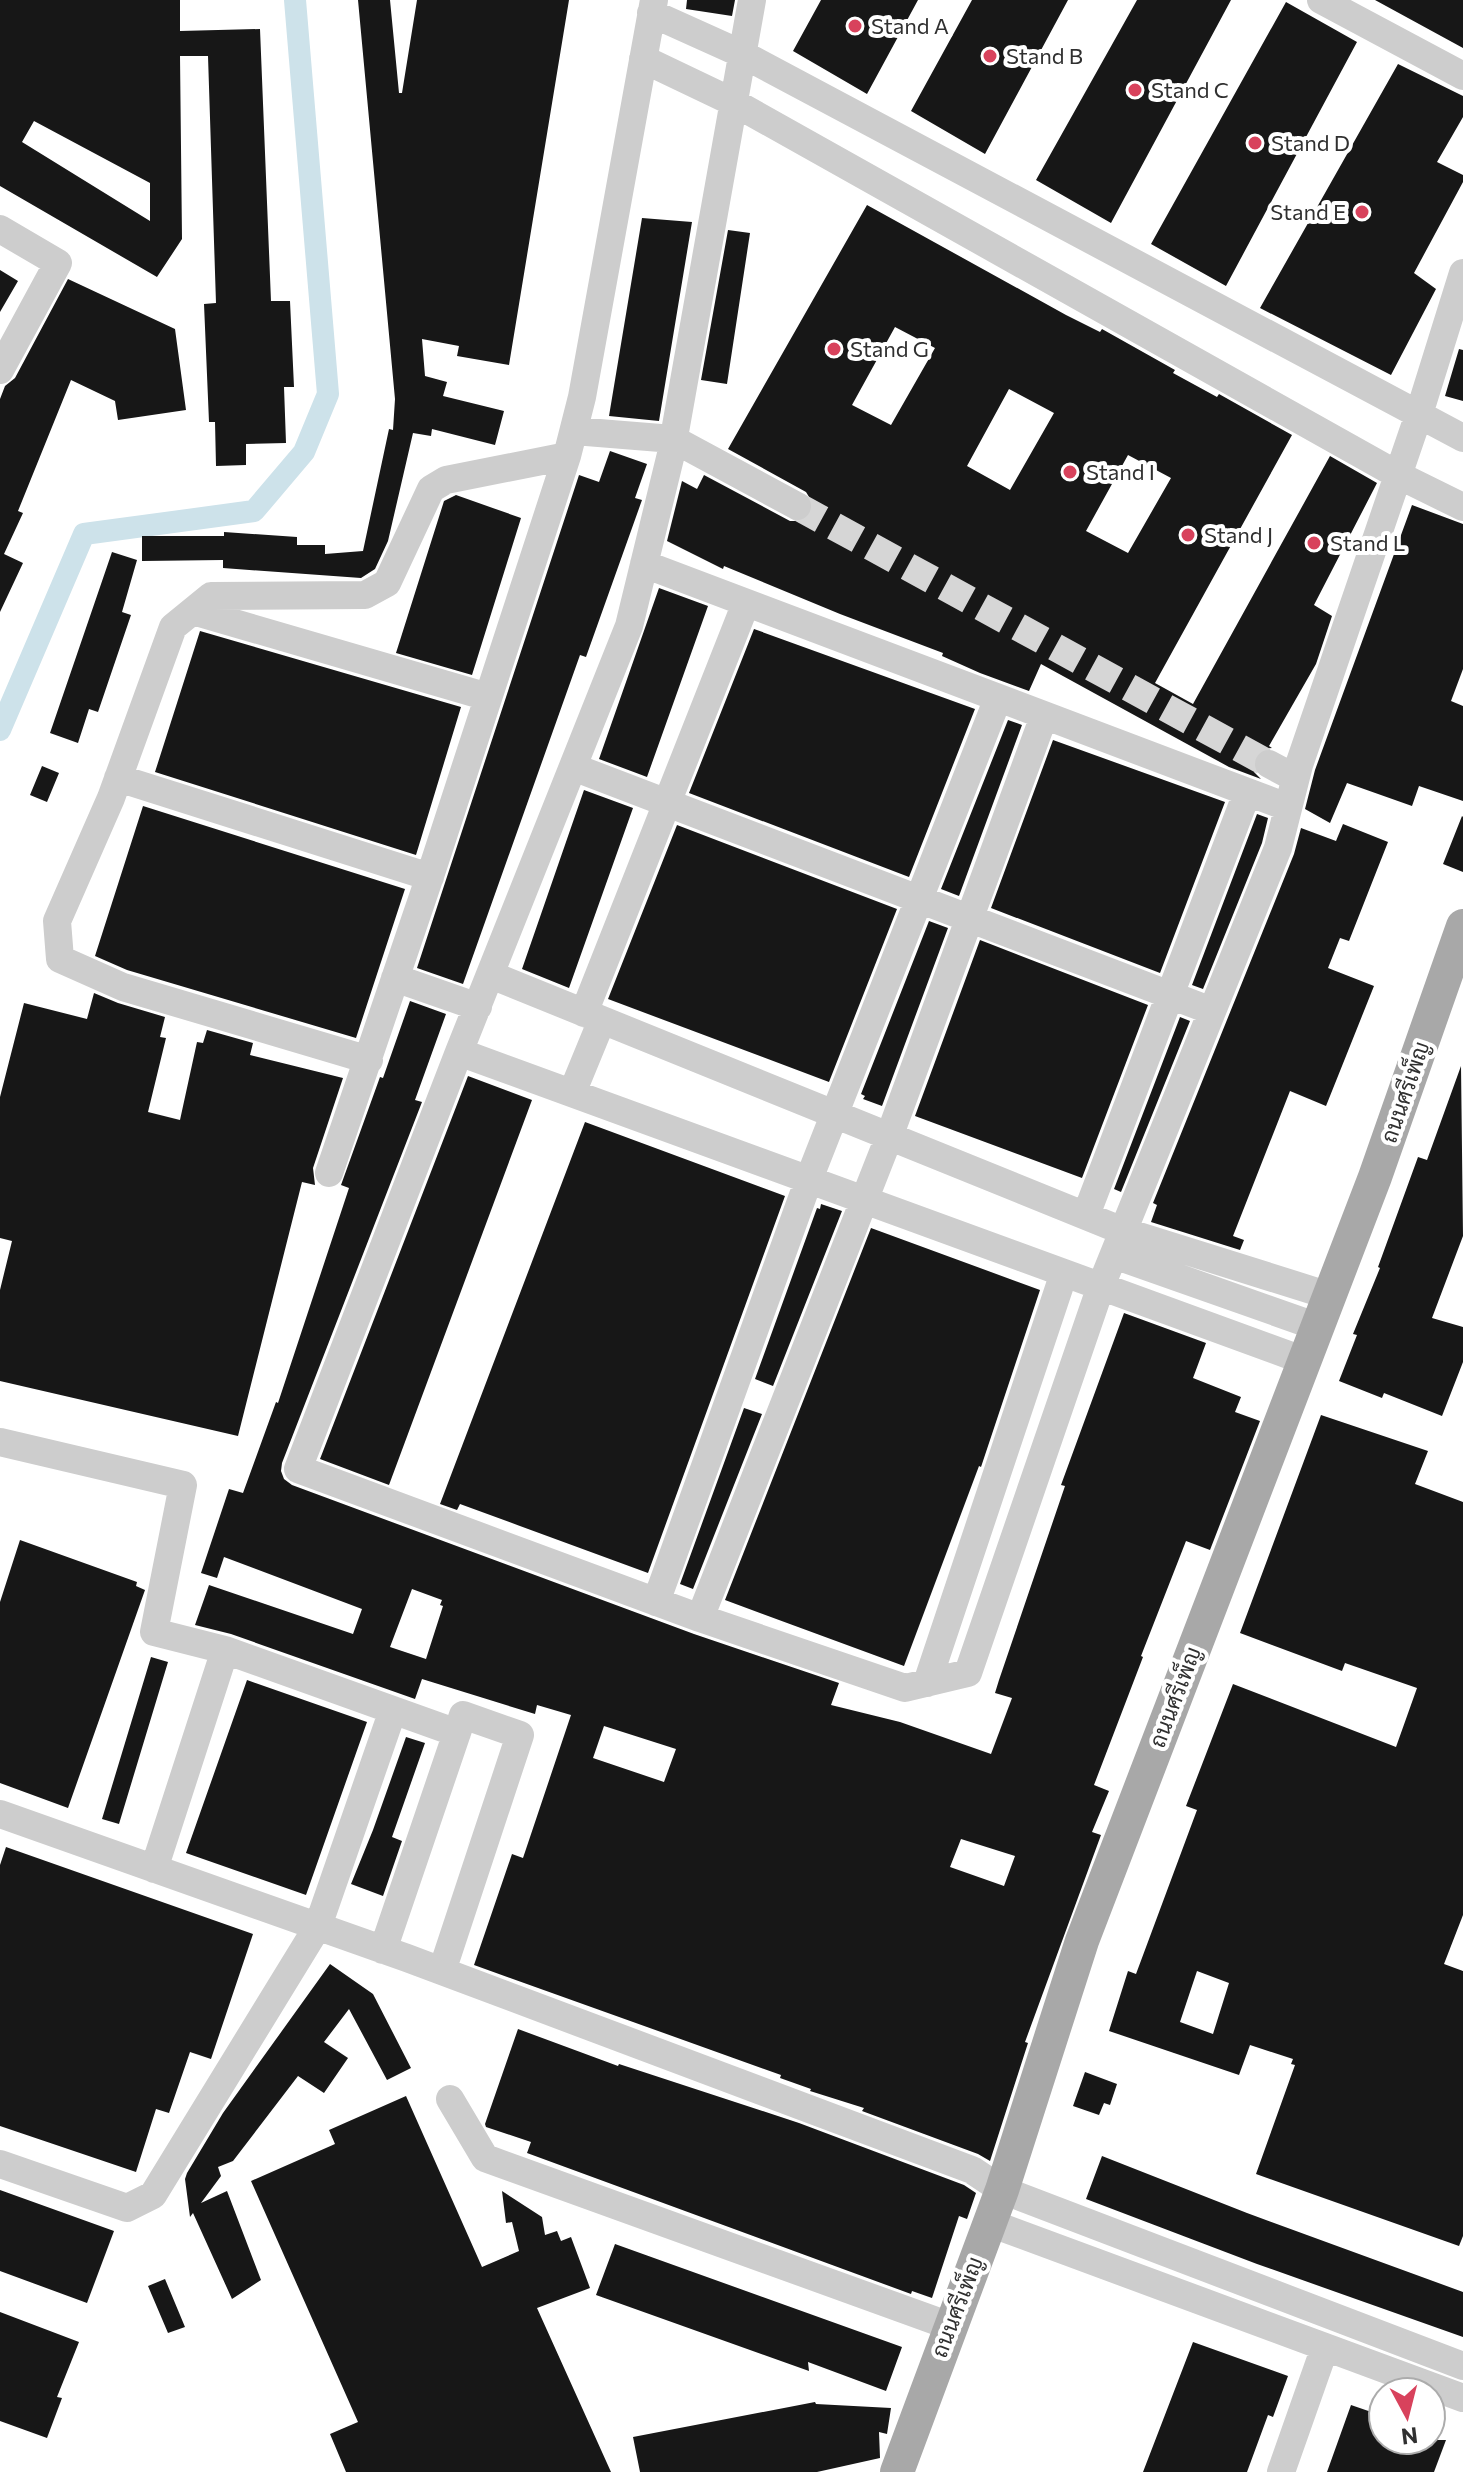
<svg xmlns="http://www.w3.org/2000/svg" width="1463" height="2472" font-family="Commissioner,Sarabun,sans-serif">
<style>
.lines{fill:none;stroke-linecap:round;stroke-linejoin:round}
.canal{stroke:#cde2ea;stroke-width:22}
.building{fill:#171717;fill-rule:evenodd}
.minor-tunnel{stroke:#d6d6d6;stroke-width:28;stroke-dasharray:28 14;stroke-linecap:butt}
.minor{stroke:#cdcdcd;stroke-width:28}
.major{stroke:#a8a8a8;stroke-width:34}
.poi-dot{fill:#d8425c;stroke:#fff;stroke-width:3}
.labels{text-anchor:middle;stroke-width:8;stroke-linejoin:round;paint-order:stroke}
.poi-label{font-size:22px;fill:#303030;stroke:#fff;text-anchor:start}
.street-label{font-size:22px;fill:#303030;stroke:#fff}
</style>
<rect width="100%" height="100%" fill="#fff"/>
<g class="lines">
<!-- canal -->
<path class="canal" d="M0,730L84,534L254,511L304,452L328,394L295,0"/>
</g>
<!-- building -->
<path class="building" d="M0,0H180V31L260,29L271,301H290L294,387H284L286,443L246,444V465L216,466L215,422H209L204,304L216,303L208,56H180L182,239L157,277L0,186ZM34,121L150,183V221L22,142Z
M358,0H390L399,93H402L417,0H569L509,365L457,356L459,346L422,339L425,376L447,382L443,396L504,411L495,445L432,429L431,436L413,433L388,541L375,569L361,578L223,568V560L142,561V536H224V532L297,537V545H325V554L363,551L389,429L393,430L395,399Z
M687,0H735L732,16L686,9Z
M821,0H918L867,94L793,51Z
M972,0H1068L985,154L911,111Z
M1137,0H1231L1111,223L1036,180Z
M1375,0H1463V48Z
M1286,2L1357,42L1226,286L1151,244Z
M1398,64L1463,96V117L1437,162L1463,175V182L1414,273L1436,289L1391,375L1260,308Z
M867,205L1066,315L1100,332L1102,329L1175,370L1173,373L1217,397L1219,394L1292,435L1155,683L1193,704L1330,456L1377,483L1314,605L1332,616L1316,664L1269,746L1272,748L1261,749L1254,757V772L1261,779L1229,767L1041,664L1029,691L980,673L942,656L943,653L840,614L724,566L723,569L667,541L682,481L697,489L704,475L790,521H805L812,515L814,505L806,492L728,449ZM895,327L935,348L891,425L852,405ZM1009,389L1054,413L1010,490L967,466ZM1128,455L1171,478L1128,553L1086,531Z
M642,218L692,222L659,421L609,416Z
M728,230L750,233L727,384L701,380Z
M0,270L18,281L0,312Z
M68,279L175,329L186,410L118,420L115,401L71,380L18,511L23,513L4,554L23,563L0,612V399L5,386L15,378Z
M1459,349L1463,350V401L1445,396Z
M610,451L647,464L635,498L642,500L586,657L580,655L463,984L417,968L579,475L599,482Z
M456,495L521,518L472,675L396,653L444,501Z
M1412,505L1463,524V669L1451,701L1463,706V801L1419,786L1412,806L1347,783L1330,823L1305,809L1315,770Z
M112,552L137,560L122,612L131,615L98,712L89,709L78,743L50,733Z
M659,588L708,606L647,777L599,759Z
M754,629L975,709L909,877L689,793Z
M200,631L461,707L416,855L155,772Z
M1008,720L1022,725L959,896L941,889Z
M1053,740L1225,802L1160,973L991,908Z
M42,766L59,773L47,802L30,795Z
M584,790L633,808L569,988L522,969Z
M143,806L405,889L356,1038L127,970L95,956Z
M1257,814L1268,818L1262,843L1203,989L1192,985Z
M1462,816L1463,817V872L1443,864Z
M1343,824L1388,842L1349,941L1340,938L1328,968L1374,986L1326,1106L1290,1091L1233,1236L1244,1240L1240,1250L1151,1222L1157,1205L1153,1203L1294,854L1301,828L1336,841Z
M677,825L897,909L829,1082L608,999Z
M929,921L948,928L882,1106L863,1099L865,1096L861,1094Z
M980,940L1148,1005L1082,1178L915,1116Z
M94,993L118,1003L165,1017L160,1037L166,1038L148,1112L180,1120L197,1042L203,1043L207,1030L253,1043L250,1055L343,1078L313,1168L315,1185L302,1182L238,1436L0,1381V1290L12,1241L0,1238V1097L24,1003L87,1019Z
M410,1001L446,1014L415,1100L422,1102L282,1463L281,1471L284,1479L292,1485L694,1634L839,1683L831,1705L900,1722L991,1754L1012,1698L995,1693L999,1680L1065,1486L1061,1485L1124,1313L1206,1343L1193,1378L1241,1397L1235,1412L1260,1421L1210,1550L1186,1541L1141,1656L1143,1657L1094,1785L1109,1791L1092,1832L1101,1835L1025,2042L1028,2043L990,2161L978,2154L862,2111L864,2108L810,2091L811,2089L780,2078L781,2075L474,1965L512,1854L523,1858L571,1715L537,1705L535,1714L422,1679L415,1699L231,1634L195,1625L209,1585L353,1634L362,1609L224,1557L217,1578L201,1573L229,1489L243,1493L276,1402L278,1403L349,1188L341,1185L380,1077L383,1078ZM412,1589L442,1600L440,1605L443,1606L426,1659L390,1647ZM604,1726L676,1749L664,1782L593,1758ZM961,1839L1015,1856L1004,1886L950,1867Z
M1180,1017L1190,1021L1121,1192L1114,1189Z
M1461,1066L1463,1236L1432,1318L1463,1327V1362L1442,1416L1384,1393L1382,1398L1339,1381L1357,1335L1353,1334L1380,1268L1378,1267L1418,1157L1427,1160Z
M468,1076L532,1100L389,1485L320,1459Z
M585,1122L785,1196L648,1573L460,1504L457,1510L440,1504Z
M821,1204L842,1211L773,1386L755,1379L817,1208L820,1209Z
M871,1228L1040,1290L981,1467L979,1466L904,1666L725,1600Z
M744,1408L762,1414L693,1589L680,1584Z
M1321,1415L1428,1451L1415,1484L1463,1502V1915L1444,1964L1463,1971V2236L1459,2246L1256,2174L1295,2065L1291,2064L1293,2059L1250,2045L1239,2075L1109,2031L1128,1971L1136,1974L1197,1810L1186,1806L1233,1684L1396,1747L1417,1688L1345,1663L1342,1671L1240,1633ZM1197,1971L1229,1983L1213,2034L1180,2022Z
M20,1540L137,1582L136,1586L145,1590L68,1808L0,1783V1602Z
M151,1657L168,1662L119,1824L102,1819Z
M247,1680L367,1722L306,1895L186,1853Z
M406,1737L425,1743L392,1837L402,1841L383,1896L351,1884L373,1830Z
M6,1847L253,1934L211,2059L190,2052L169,2113L156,2109L136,2172L0,2126V1865Z
M330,1964L373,1994L411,2068L387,2080L349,2009L324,2042L348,2058L324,2093L298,2076L233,2161L218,2167L221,2176L201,2203L227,2191L261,2280L232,2299L193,2213L190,2217L185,2179L187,2173L223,2113Z
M518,2029L618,2066L619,2064L799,2123L964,2185L976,2193L967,2219L959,2216L932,2298L912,2291L911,2294L527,2153L531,2142L486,2127L485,2124Z
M1085,2072L1117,2084L1110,2105L1104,2103L1099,2115L1073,2106Z
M406,2096L482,2267L519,2251L512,2222L506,2223L502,2191L542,2217L545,2235L557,2231L561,2241L571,2237L590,2288L537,2308L611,2472H346L330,2434L358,2422L251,2181L335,2144L329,2130Z
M1102,2156L1247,2213L1463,2292V2337L1257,2264L1086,2199Z
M0,2190L114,2231L87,2303L0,2271Z
M615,2244L902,2347L886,2391L808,2362L809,2371L596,2295Z
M165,2279L185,2327L168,2333L148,2286Z
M0,2312L79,2342L57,2397L62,2398L47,2438L0,2421Z
M1193,2342L1288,2376L1273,2417L1268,2415L1247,2472H1143Z
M815,2402L816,2404L891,2408L887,2434L879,2432L880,2458L817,2472H640L633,2437Z
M1351,2405L1383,2416V2440H1446L1434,2472H1327Z"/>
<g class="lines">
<!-- minor-tunnel -->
<path class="minor-tunnel" d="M797,506L1269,764"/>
<!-- minor -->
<path class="minor" d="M752,0L671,454L629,626L459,1052L298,1469L700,1618L905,1688L968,1673L1101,1286L1278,848L1299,765L1419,414L1463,273
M1321,0L1463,76
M651,13L742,54L1463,438
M643,59L733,102L1398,475L1463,507
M0,229L58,263L0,370
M574,431L673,439L797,506
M644,564L1287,807
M193,611L488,697
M1269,764L1295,778
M573,767L1212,1011
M118,778L430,877
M491,975L1123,1231L1330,1296
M395,978L478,1007
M584,1013L746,603
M459,1052L1305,1361
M369,1060L123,987L60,959L57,921L111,798L173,627L211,596L365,595L387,583L431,489L446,480L567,456
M572,1093L602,1020
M329,1173L432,870L567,456L582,397L654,0
M1086,1215L1247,793
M1114,1255L1318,1327
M0,1442L183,1485L154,1632L225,1650
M656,1602L809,1179L998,698
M700,1618L889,1137L1044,716
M927,1683L1064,1273
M0,1814L407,1958L972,2170L1002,2190L1463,2366
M154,1869L225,1650L457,1733
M383,1950L463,1715L520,1735L442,1971
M450,2099L485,2158L950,2326
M0,2164L127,2208L153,2195L318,1926L393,1710
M990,2223L1463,2398
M1281,2472L1325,2347"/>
<!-- major -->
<path class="major" d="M897,2472L1002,2190L1082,1941L1375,1177L1463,926"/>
</g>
<!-- markers -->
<g class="poi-dot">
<circle cx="855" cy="26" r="8"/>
<circle cx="990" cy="56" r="8"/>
<circle cx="1135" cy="90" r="8"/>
<circle cx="1255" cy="143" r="8"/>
<circle cx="1362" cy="212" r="8"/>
<circle cx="834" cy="349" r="8"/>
<circle cx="1070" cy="472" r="8"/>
<circle cx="1188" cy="535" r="8"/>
<circle cx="1314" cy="543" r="8"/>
</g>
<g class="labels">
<!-- poi labels -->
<g class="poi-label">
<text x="871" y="34">Stand A</text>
<text x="1006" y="64">Stand B</text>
<text x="1151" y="98">Stand C</text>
<text x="1271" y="151">Stand D</text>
<text x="1346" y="220" text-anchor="end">Stand E</text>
<text x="850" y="357">Stand G</text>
<text x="1086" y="480">Stand I</text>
<text x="1204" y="543">Stand J</text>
<text x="1330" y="551">Stand L</text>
</g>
<!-- street labels -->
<g class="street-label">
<text transform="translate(1405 1092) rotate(-71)" y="8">ถนนศรีเพ็ญ</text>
<text transform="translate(1175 1697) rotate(-69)" y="8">ถนนศรีเพ็ญ</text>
<text transform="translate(957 2307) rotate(-69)" y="8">ถนนศรีเพ็ญ</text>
</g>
</g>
<!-- north arrow -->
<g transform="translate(1407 2416) rotate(173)"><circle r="38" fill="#ffffff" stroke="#acacac" stroke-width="2"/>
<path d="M0-6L14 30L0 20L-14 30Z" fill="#d8425c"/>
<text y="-12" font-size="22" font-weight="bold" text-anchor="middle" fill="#303030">N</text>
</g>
</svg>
